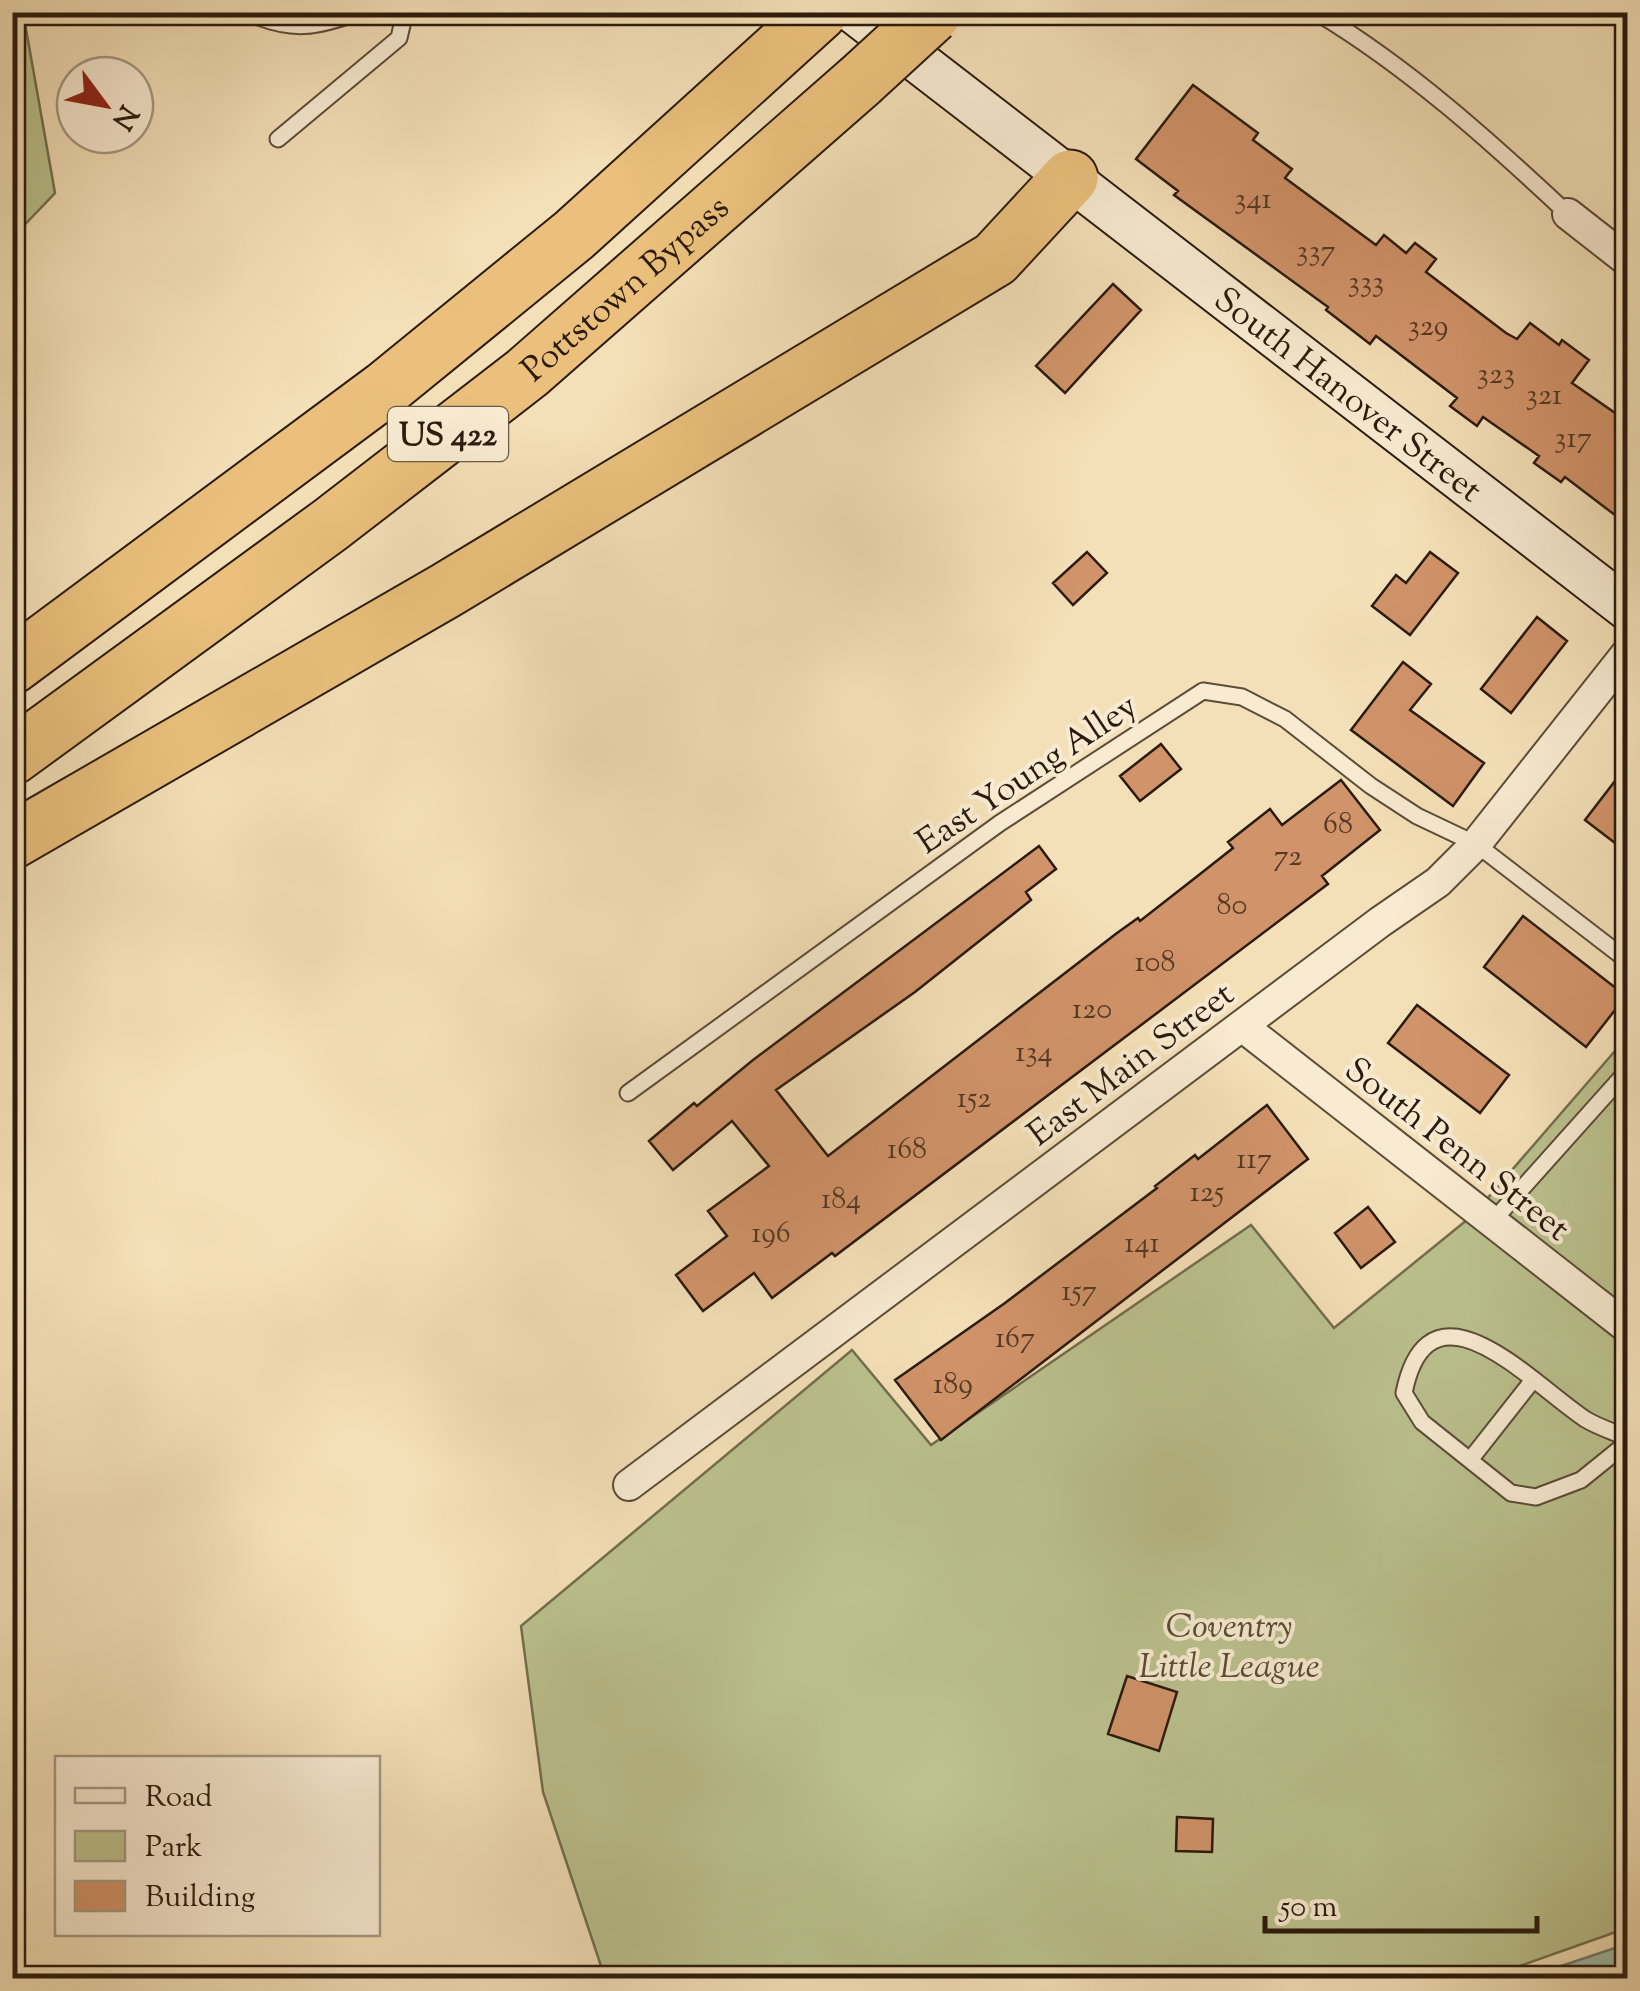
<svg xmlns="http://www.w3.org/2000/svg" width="1640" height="1991" font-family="'Sorts Mill Goudy',serif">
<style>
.green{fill:#bbc28f;stroke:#726e4e;stroke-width:2.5}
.water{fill:#9dbea9;stroke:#6f7d6b;stroke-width:2.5}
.building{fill:#d19369;stroke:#2a1b0d;stroke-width:2.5}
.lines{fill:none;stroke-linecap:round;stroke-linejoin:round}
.service-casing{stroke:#5c4c38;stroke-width:19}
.minor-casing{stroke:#5c4c38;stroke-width:34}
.secondary-casing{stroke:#2a1b0d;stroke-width:46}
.motorway-casing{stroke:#2a1b0d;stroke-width:59}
.service{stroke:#f8ebd1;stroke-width:15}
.minor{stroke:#f8ebd1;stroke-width:30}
.secondary{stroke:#f8ebd1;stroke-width:42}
.motorway{stroke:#eac07c;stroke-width:55}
.motorway-bridge-casing{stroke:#2a1b0d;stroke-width:59;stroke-linecap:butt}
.motorway-bridge{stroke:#eac07c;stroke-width:55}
.labels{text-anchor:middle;stroke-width:8;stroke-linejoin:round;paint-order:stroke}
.number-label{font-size:30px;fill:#543924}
.shield{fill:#f8ebd1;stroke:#685948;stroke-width:2.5}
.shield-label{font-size:32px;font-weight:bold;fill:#2a1b0d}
.street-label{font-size:35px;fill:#2a1b0d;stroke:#f8ebd1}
.park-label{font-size:35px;font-style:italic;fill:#564d34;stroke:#f8ebd1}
</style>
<rect width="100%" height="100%" fill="#f4e0b8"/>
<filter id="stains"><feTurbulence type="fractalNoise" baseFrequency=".002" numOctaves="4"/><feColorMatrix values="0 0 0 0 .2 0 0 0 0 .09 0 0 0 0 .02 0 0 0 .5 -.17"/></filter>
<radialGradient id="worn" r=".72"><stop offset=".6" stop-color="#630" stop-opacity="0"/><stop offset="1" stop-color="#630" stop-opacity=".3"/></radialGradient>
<!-- green -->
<path class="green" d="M23,12L55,193L13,237L12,13Z
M1627,1037V1928L1486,1978H605L543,1792L521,1626L852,1350L931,1445L1251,1225L1334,1328L1473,1215Z"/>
<!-- water -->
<path class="water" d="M1627,1944V1978H1525Z"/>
<!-- building -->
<path class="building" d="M1193,85L1258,133L1253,140L1292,169L1285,178L1376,245L1384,235L1406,253L1415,243L1436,259L1426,272L1506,333L1517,339L1530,323L1559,345L1562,340L1589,360L1572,383L1628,422V525L1565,477L1561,482L1534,463L1539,456L1483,417L1477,426L1450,406L1457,398L1376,336L1370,344L1326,310L1328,307L1174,195L1178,191L1136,159Z
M1113,284L1141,310L1065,393L1036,366Z
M1087,552L1107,573L1073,605L1053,583Z
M1430,552L1458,573L1410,635L1372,606L1396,575L1406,583Z
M1537,617L1567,641L1511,713L1481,689Z
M1403,662L1431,684L1410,710L1484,763L1453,806L1351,730Z
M1161,744L1181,769L1140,801L1120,776Z
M1628,764V853L1585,820Z
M1341,780L1380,830L1322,876L1328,884L835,1256L832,1253L772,1298L754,1273L703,1311L676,1275L727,1236L708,1211L769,1166L732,1121L673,1170L649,1141L694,1103L697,1106L753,1060L1039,846L1056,869L1026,892L1031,900L915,992L776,1090L828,1156L1117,933L1138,918L1140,921L1195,878L1233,848L1228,842L1270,809L1282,825Z
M1523,916L1626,996L1586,1047L1484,967Z
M1417,1005L1509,1075L1480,1113L1388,1043Z
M1267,1105L1308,1159L941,1440L895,1380L1005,1303L1157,1188L1155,1186L1195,1155L1198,1159Z
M1368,1207L1395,1242L1361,1268L1335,1233Z
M1127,1676L1177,1692L1159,1751L1108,1734Z
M1177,1817L1213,1819L1212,1852L1176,1851Z"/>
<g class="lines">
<!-- service casing -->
<g class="service-casing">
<path id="service" d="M1316,12C1408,67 1490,141 1568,214
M248,13C293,32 314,28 359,12
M278,139L399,38L405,12
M628,1093L1000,823L1203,691L1242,697L1285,719L1371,786L1417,816L1476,844L1628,961
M1492,1222L1628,1070
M1628,1438C1614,1432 1598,1427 1585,1419C1532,1384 1429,1269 1404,1393L1422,1422L1511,1493L1536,1497L1581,1480L1628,1442
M1470,1460L1533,1380"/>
</g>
<!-- minor casing -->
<g class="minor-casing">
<path id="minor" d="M1568,214L1628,261
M1242,1026L1628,1328
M629,1485L1380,922L1438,882L1476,844L1628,652"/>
</g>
<!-- secondary casing -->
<g class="secondary-casing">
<g id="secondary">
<path id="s1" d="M854,12L1628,609"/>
</g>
</g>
<!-- motorway casing -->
<g class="motorway-casing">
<g id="motorway">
<path d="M12,666L385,389L574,235L820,12"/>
<path id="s2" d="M12,757L330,525L527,373L860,81"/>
<path d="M12,841L445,591L995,259L1070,178"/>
</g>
</g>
<!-- service -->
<use href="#service" class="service"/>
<!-- minor -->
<use href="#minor" class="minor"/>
<!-- secondary -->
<use href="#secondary" class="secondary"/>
<!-- motorway -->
<use href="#motorway" class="motorway"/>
<!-- motorway-bridge casing -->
<g class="motorway-bridge-casing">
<path id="motorway-bridge" d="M860,81L932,15"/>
</g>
<!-- motorway-bridge -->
<use href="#motorway-bridge" class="motorway-bridge"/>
</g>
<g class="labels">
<!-- number labels -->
<g class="number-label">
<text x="1253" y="208">341</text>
<text x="1316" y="260">337</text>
<text x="1366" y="291">333</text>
<text x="1428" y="335">329</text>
<text x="1496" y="383">323</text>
<text x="1544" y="404">321</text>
<text x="1573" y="447">317</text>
<text x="1338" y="833">68</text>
<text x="1288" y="865">72</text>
<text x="1232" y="914">80</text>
<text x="1155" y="971">108</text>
<text x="1092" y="1018">120</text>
<text x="1034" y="1061">134</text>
<text x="974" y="1107">152</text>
<text x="907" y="1158">168</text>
<text x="1254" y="1168">117</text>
<text x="1207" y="1201">125</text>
<text x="841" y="1208">184</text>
<text x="771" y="1242">196</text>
<text x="1142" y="1252">141</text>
<text x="1079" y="1300">157</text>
<text x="1015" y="1347">167</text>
<text x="953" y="1393">189</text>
</g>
<!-- shield labels -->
<rect class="shield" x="388" y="407" width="120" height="54" rx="8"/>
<g class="shield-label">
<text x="448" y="445">US 422</text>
</g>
<!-- street labels -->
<g class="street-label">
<text dy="12" stroke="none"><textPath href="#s2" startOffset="772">Pottstown Bypass</textPath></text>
<text dy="12" stroke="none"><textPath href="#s1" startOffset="625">South Hanover Street</textPath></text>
<text transform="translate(1026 773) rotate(-34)" y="12">East Young Alley</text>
<text transform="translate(1130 1063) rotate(-37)" y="12">East Main Street</text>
<text transform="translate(1458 1148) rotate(38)" y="12">South Penn Street</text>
</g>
<!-- park labels -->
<g class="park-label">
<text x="1229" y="1637">Coventry<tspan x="1229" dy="40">Little League</tspan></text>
</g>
</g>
<!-- margin -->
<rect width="1640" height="1991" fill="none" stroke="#f4e0b8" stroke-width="50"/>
<rect x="15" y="15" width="1610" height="1961" fill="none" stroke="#2a1b0d" stroke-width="5"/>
<rect x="25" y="25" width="1590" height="1941" fill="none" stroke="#2a1b0d" stroke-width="2.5"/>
<!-- legend -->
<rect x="55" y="1756" width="325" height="180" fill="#f8ebd1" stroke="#a69883" stroke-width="2.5"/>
<rect x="75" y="1788" width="50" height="15" fill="#f8ebd1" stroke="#a69883" stroke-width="2.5"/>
<text x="145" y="1806" font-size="30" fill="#2a1b0d">Road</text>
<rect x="75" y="1831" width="50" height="30" fill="#bbc28f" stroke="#a69883" stroke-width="2.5"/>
<text x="145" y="1856" font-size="30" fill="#2a1b0d">Park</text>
<rect x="75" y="1881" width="50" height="30" fill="#d19369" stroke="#a69883" stroke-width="2.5"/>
<text x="145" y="1906" font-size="30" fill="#2a1b0d">Building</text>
<!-- north arrow -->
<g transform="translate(105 105) rotate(122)"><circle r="48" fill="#f8ebd1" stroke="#a69883" stroke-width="2.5"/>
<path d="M0-8L18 38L0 25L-18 38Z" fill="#8f2418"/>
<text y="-15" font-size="28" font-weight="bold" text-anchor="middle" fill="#2a1b0d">N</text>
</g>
<!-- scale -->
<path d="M1265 1916v15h272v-15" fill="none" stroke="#2a1b0d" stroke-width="5"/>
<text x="1280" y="1916" font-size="30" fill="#2a1b0d" stroke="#f8ebd1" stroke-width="8" paint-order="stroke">50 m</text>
<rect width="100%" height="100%" filter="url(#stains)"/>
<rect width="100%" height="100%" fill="url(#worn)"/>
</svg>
